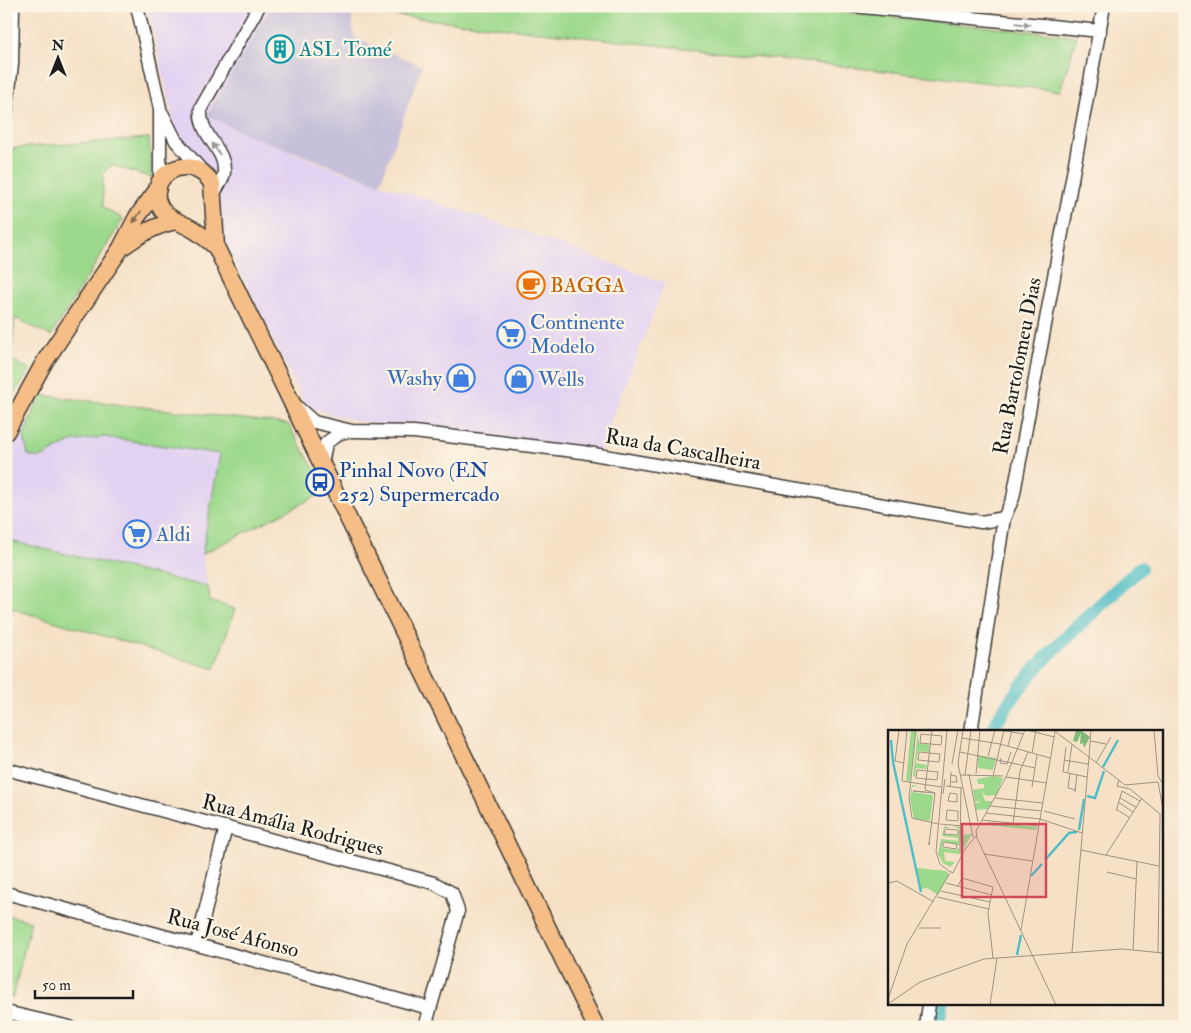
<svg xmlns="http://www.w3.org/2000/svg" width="1191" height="1033" font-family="'IM FELL Double Pica',serif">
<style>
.built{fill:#e3d3f2}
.industrial{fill:#c6c0da}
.green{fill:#9dd98d;stroke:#5c7a54}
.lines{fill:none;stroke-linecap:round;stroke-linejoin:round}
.canal{stroke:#50bec6;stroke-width:14}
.minor-casing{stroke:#3d3a36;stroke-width:15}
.major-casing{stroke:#3d3a36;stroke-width:19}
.minor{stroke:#fff;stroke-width:12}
.major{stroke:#f6be87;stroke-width:16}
.oneway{fill:#999}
.oneway2{fill:#896d52}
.labels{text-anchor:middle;stroke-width:4.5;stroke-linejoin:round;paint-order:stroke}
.culture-label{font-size:21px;fill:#0d838f;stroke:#fcf5e5;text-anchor:start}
.food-label{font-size:21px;fill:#c56008;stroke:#fcf5e5;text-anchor:start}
.shop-label{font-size:21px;fill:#366cbe;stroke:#fcf5e5;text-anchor:start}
.street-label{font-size:21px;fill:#1c1c1c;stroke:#fcf5e5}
.transit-label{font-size:21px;fill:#164399;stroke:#fcf5e5;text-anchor:start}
.inset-river{fill:none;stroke:#50bec6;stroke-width:2.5}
.inset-road{fill:none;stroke:#9f9283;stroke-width:1}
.view{fill:#d1495b;fill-opacity:0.15;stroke:#d1495b;stroke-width:2.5}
.inset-edge{fill:none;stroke:#1c1c1c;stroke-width:2.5}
</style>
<rect width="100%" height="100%" fill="#fcf5e5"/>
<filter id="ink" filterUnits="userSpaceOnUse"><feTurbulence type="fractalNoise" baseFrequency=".02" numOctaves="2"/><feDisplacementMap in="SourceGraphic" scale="10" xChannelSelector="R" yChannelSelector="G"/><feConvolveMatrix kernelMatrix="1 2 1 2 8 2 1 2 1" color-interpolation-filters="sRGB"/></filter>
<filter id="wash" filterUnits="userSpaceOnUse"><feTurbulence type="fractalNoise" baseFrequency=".0096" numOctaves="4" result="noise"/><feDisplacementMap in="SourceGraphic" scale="20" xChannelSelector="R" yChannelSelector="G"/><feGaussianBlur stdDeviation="1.12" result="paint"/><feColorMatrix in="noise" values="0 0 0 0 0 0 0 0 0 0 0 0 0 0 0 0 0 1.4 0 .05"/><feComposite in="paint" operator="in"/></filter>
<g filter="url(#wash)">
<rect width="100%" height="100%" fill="#f6e1c7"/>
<!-- built -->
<path class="built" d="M148,6H271L207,115L240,132L335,169L523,231L665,283L595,463L420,434L336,416L306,406L224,240L176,133Z
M21,424L220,454L202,554L208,587L6,540V450Z"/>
<!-- industrial -->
<path class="industrial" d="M271,6H335L351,9L354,37L422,66L380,184L240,132L207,115Z"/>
<!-- green -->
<path class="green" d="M374,6H779L1077,36L1060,91L374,13Z
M149,138L152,178L111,165L103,174V207L123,219L51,336L15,318L11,359L30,370L6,406V209L13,148Z
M39,395L288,424L327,491L202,554L220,454L104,437L71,442L40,458L28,455L24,436Z
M6,540L208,587L210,601L235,609L215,669L6,607Z
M6,915L31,921L13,997L6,996Z"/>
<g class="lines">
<!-- canal -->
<path class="canal" d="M991,732C1024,668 1089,617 1140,568
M938,1027L941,1004"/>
</g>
</g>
<g filter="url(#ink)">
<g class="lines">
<!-- minor casing -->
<g class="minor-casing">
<path id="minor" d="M137,6L160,108V182
M853,6L1100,31
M162,113L176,141L203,172
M6,115L12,64L13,6
M214,193C217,187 224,179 224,172C226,148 198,136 201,108L259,6
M296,406L314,422L352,431L414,432L582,452L981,522L1004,518
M322,464L326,443L340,433L350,431
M971,732L1004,518L1013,498L1104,6
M6,769L434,883L452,893L458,911L425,1027
M6,893L429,1008
M197,944L226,827
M6,1012L70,1027
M926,1027L929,1004"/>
</g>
<!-- major casing -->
<g class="major-casing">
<path id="major" d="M216,247C209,241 202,235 194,230C184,223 170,221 162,210C141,179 187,147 212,183L216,247L596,1027
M121,248C139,235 155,225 177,221
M6,432L45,361L121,248L137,217L158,189"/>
</g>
<!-- minor -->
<use href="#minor" class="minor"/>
<!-- major -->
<use href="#major" class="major"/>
</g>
<!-- one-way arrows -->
<defs><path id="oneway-solid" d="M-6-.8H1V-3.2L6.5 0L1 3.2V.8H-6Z" transform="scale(1.25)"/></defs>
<g class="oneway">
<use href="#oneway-solid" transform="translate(1023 24) rotate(6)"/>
<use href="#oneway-solid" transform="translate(216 149) rotate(-124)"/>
</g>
<use class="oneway2" href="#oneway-solid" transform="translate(137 217) rotate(124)"/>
</g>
<!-- icons -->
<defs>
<g id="building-ring" transform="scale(1.4375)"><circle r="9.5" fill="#fcf5e5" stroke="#0f9aa8" stroke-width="1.5"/><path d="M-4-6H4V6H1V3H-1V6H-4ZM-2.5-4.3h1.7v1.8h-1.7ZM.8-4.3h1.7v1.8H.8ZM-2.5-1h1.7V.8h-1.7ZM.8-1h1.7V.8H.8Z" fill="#0f9aa8"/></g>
<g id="cafe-ring" transform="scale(1.4375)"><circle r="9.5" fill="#fcf5e5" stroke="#e8710a" stroke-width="1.5"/><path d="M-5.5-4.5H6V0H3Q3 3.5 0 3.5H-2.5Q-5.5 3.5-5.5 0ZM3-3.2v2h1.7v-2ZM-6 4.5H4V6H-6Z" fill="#e8710a"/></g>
<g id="supermarket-ring" transform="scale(1.4375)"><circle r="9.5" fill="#fcf5e5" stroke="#3f7fe0" stroke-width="1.5"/><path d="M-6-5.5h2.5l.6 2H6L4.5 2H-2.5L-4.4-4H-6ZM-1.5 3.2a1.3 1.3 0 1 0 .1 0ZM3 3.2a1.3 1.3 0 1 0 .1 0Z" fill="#3f7fe0"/></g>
<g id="shop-ring" transform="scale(1.4375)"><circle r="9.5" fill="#fcf5e5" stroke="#3f7fe0" stroke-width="1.5"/><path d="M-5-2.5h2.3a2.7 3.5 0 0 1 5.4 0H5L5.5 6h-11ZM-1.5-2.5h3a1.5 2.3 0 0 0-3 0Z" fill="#3f7fe0"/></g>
<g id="bus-ring" transform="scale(1.4375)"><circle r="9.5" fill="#fcf5e5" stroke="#1a4fb4" stroke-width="1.5"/><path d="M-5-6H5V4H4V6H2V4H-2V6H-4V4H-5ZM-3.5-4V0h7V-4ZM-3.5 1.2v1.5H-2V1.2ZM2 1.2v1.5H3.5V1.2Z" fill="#1a4fb4"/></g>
</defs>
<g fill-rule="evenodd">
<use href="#building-ring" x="280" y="49"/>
<use href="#cafe-ring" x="531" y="285"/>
<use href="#supermarket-ring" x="511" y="334"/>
<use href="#shop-ring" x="461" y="378"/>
<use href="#shop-ring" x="519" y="379"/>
<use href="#bus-ring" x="320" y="482"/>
<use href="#supermarket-ring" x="137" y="534"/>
</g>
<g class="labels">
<!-- culture labels -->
<g class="culture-label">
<text x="299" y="56">ASL Tomé</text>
</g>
<!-- food labels -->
<g class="food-label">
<text x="550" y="292">BAGGA</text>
</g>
<!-- shop labels -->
<g class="shop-label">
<text x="530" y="329">Continente<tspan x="530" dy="24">Modelo</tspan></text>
<text x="442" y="385" text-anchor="end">Washy</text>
<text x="538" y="386">Wells</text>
<text x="156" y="541">Aldi</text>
</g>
<!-- street labels -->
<g class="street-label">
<text transform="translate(1017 366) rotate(-79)" y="7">Rua Bartolomeu Dias</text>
<text transform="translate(683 449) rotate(10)" y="7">Rua da Cascalheira</text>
<text transform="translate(293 825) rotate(15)" y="7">Rua Amália Rodrigues</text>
<text transform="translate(233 933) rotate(15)" y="7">Rua José Afonso</text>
</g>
<!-- transit labels -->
<g class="transit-label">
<text x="339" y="477">Pinhal Novo (EN<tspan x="339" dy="24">252) Supermercado</tspan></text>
</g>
</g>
<!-- overview -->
<g transform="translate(888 730)">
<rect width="275" height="275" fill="#f6e1c7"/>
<path d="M23,0H28L22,51H18ZM30,2L31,13L41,15V22L30,21L28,33L39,35L38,39L28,38L27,47L25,46ZM89,25L108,28L105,40L90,38ZM105,46L115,48L110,61L108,65L98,66L94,62L97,71H104L100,79L88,80L87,74L93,71L87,72L85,60L96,58V54H90L89,49ZM24,55L30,56L24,57V62L45,65L42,91L26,89L22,69ZM100,92L149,97L148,100L100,95ZM56,96L63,98H56V104L70,106L71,99L64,96L73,97L72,116L55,111L54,118L69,120L71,117L73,122L74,105L84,104L72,124L56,122L57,131L67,132L62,137L55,133L50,124L53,109L70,111V108L54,106ZM29,138L58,141L61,145L50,165L39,158L33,159Z" fill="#9dd98d"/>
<path d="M188,0L194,1L202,7L196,18L195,13L192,14L193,3L189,12L185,11Z" fill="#7eb978"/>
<path class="inset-river" d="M3,10L5,32L33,162M215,37L230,10M199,66L207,68L216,41M191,100L196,69M157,130L181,103L189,102M143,146L154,134M129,225L133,205"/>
<path class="inset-road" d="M11,0L7,31L16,33M19,0L14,51L53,57M28,0L21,68L24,88L50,94M59,0L48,122L52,134L61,141M75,0L70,34L85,107M112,0L135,4M139,0L166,7M165,0L201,27L184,222M203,0L201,27L237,55L270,52L275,79M266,0L270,46L275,54M33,4L54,6L53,15L32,13ZM74,8L112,14L162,28M203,11L218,14M120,16L124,0M178,17L175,42L199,47M31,22L52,24L51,32L30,30ZM72,22L147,38M144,23L148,0M100,26L107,0M113,28L112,33L119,34L123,22M176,30L200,34M208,33L223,7M64,34L70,0M29,40L50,42L49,50L28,48ZM180,42L184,15M182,43L180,58L188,60M81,44L90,92M88,44L92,0M72,45L115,46M77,45L83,0M105,46L116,0M118,47L137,0M118,47L159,53M231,50L229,56L242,59L272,84L270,223M62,52H69L68,46L63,45M58,56L74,58M62,57L63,42M144,57L149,25M37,60L44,0M37,62L25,61L47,63L37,60M187,62L189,44M62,63L69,64V72L60,71ZM55,64L57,49M107,68L155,73M232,68L248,77M230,72L245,82M102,76L154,81M228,79L242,88M59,80L70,81V91L58,90ZM156,81L187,89M228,81L234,61L252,71M98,83L152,89L194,103M94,90L151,96M52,94L75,96M125,94L132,41L140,22M57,99L70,100V105L56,104ZM89,107L88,101L118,47M41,112V115L47,63M55,112L69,114L68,119L55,117ZM193,120L271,136M72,121L73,58M96,124L144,131M218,125L254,68M61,141L65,143L77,119L88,106L168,275M219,142L248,149M0,153L9,151L46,172M58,153L104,165M70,156L74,148L105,157L100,183L105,228M53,161L102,172M49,167L101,179M31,198H53M133,200L167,2M245,220L249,132M0,269L19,214L62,143M0,274L32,252L96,229L234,219L275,223M102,275L109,228"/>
<path class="view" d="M74,94H158V167H74Z"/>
<rect width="275" height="275" class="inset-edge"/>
</g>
<!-- margin -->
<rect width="1191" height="1033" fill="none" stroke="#fcf5e5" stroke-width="25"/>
<!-- north arrow -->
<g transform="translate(58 58)" stroke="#fcf5e5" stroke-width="4" paint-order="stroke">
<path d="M0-4L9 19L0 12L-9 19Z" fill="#1c1c1c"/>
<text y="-8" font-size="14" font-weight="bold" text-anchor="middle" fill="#1c1c1c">N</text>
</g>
<!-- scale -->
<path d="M35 990v8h98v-8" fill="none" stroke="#1c1c1c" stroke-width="2.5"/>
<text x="42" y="990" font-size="15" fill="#1c1c1c" stroke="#fcf5e5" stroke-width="4" paint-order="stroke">50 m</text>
</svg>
